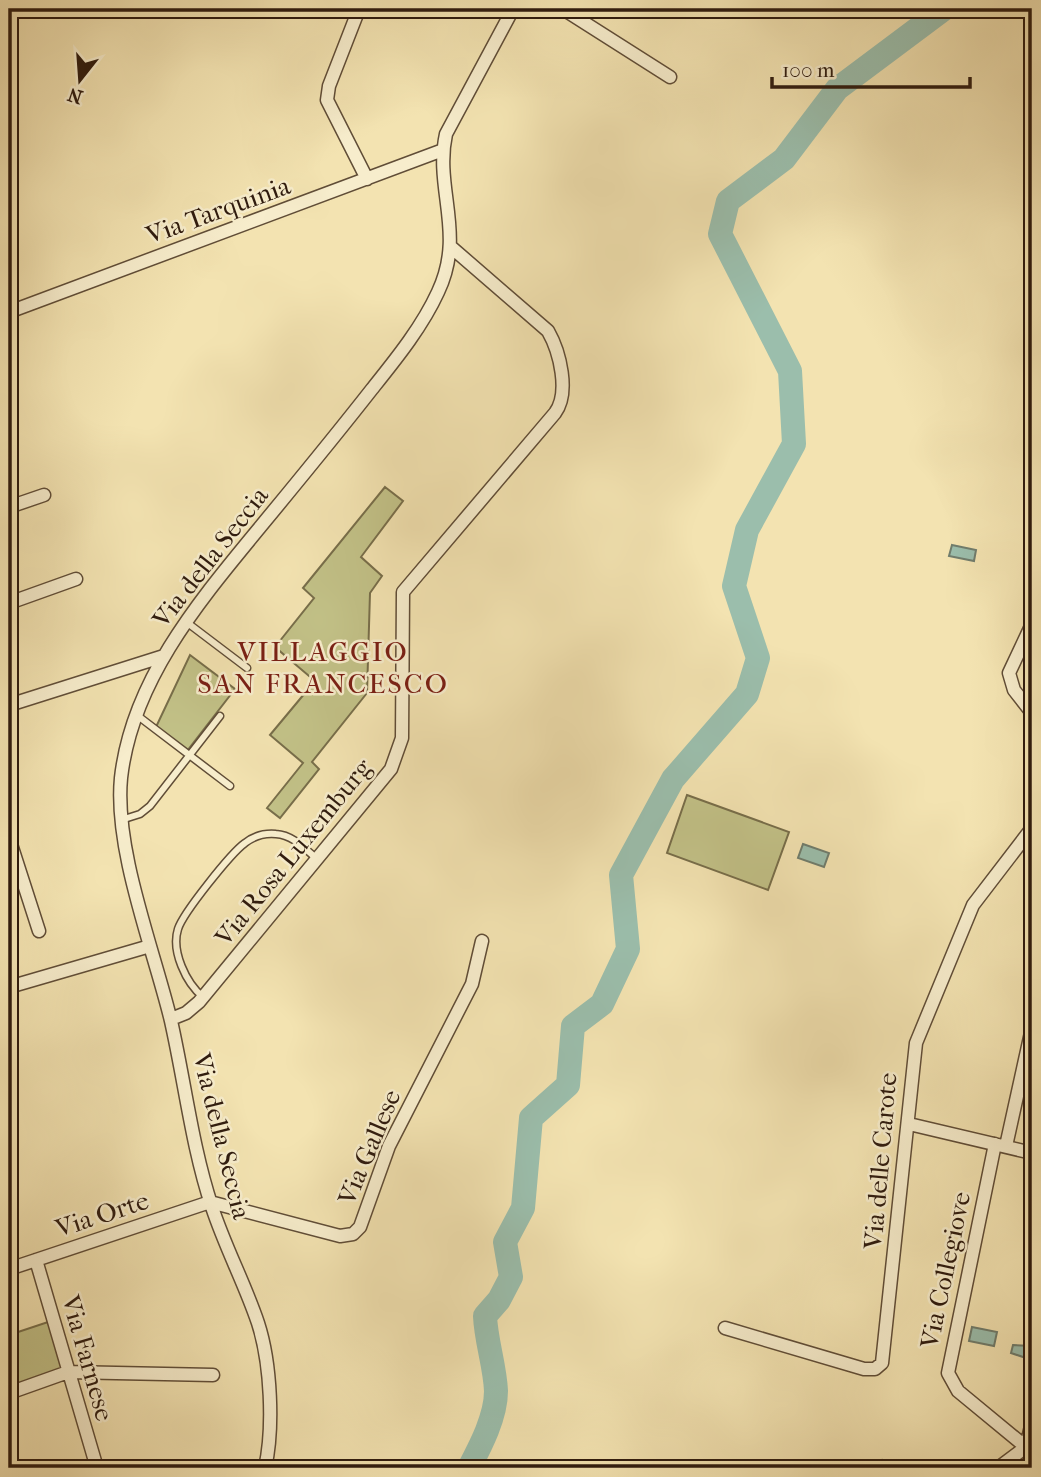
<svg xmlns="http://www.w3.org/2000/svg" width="1041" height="1477" font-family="'IM FELL French Canon',serif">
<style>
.green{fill:#c2c187;stroke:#786e4a;stroke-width:2}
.water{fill:#9bbeac;stroke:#707d6d;stroke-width:2}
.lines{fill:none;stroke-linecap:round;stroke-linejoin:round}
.stream{stroke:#707d6d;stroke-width:4.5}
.river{stroke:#9bbeac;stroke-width:24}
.lane-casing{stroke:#604d37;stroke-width:9}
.street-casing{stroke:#604d37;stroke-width:15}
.lane{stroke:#f7edcc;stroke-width:6}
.street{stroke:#f7edcc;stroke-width:12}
.labels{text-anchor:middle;stroke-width:5;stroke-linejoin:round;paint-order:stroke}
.street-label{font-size:26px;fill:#2f1b0e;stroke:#f7edcc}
.neighbourhood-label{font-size:28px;letter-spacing:2px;fill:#7a1f14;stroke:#f7edcc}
</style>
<rect width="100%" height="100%" fill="#f3e3b1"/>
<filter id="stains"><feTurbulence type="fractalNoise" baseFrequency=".00286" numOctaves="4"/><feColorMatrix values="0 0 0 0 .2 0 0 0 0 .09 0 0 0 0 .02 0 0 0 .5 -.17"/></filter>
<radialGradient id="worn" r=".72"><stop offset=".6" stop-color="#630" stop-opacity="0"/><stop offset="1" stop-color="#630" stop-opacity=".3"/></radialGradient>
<!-- green -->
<path class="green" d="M385,487L403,501L361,557L382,576L370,593L367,693L312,762L319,769L280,818L267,808L303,763L270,735L315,681L275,647L314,598L303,588Z
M190,655L235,689L187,751L156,727Z
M687,795L789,832L768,890L667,853Z
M48,1322L65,1372L9,1391V1335Z"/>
<!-- water -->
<path class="water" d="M952,545L976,550L974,561L949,556Z
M803,844L829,853L824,867L798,858Z
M972,1327L997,1332L994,1346L969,1341Z
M1013,1345L1032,1346V1360L1011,1353Z"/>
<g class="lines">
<!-- stream -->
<path class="stream" d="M862,1468L882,1461"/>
<!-- river -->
<path class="river" d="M469,1468C480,1447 496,1417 496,1391C495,1366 486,1341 485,1316L499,1300L511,1277L505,1242L523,1208L531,1118L568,1085L573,1026L602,1004L628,949L621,875L673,779L747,694L758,658L734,586L747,530L794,444L790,371L720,234L728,201L784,159L837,89L944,9"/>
<!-- lane casing -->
<g class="lane-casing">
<path id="lane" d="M185,621L247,668
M138,716L230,786
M121,820L140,814L150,806L220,716
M203,997C186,983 171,951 178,929C183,913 231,853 245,843C254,836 265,833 276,834C293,835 305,849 317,859"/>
</g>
<!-- street casing -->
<g class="street-casing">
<path id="street" d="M359,9L329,86L327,100L367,179
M563,9L670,77
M9,312L443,150
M9,507L44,495
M9,603L76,579
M1032,624L1009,673L1014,690L1032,713
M9,705L164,656
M9,838L39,931
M9,987L150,946
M171,1019L186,1013L199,1002L391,769L402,738L403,592L555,413C570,393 560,352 548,331L451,247
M909,1124L1032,1153
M995,1144L948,1373L958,1391L1032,1452
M1006,1146L1032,1028
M36,1260L97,1468
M9,1269L210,1202L340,1236L353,1234L360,1227L389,1146L472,984L482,941
M725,1328L864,1369H875L882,1363L916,1043L973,905L1032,828
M9,1393L68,1372L213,1375
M265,1468C274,1428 271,1363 258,1323C245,1284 225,1247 212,1207C192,1147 185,1083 171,1021C154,950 114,850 121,778C132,679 201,599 261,526C299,480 336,435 372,389C396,359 422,327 438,292C466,233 434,189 446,134L513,9
M998,1468L1026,1447L1032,1422"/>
</g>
<!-- lane -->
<use href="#lane" class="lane"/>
<!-- street -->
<use href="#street" class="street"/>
</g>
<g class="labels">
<!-- street labels -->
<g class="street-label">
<text transform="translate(218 210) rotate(-20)" y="9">Via Tarquinia</text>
<text transform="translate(210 557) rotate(-52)" y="9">Via della Seccia</text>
<text transform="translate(293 852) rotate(-51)" y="9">Via Rosa Luxemburg</text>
<text transform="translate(222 1136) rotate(76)" y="9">Via della Seccia</text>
<text transform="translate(369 1147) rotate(-67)" y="9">Via Gallese</text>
<text transform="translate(880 1161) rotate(-85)" y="9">Via delle Carote</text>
<text transform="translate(102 1214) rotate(-18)" y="9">Via Orte</text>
<text transform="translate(945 1270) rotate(-78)" y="9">Via Collegiove</text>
<text transform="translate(88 1358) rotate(74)" y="9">Via Farnese</text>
</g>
<!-- neighbourhood labels -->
<g class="neighbourhood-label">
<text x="323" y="661">VILLAGGIO<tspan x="323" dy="32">SAN FRANCESCO</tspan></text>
</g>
</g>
<!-- margin -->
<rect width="1041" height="1477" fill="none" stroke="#f3e3b1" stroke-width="35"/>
<rect x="10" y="10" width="1020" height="1456" fill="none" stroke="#2f1b0e" stroke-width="3.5"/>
<rect x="18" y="18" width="1006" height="1442" fill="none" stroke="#2f1b0e" stroke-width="2"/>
<!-- north arrow -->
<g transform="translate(80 80) rotate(197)" stroke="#f7edcc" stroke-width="5" paint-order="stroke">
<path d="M0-5L12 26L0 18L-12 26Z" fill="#2f1b0e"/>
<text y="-10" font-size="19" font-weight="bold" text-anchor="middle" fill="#2f1b0e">N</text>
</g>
<!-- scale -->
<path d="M772 77v10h198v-10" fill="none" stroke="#2f1b0e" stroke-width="3.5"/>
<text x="782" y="77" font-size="21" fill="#2f1b0e" stroke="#f7edcc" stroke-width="5" paint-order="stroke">100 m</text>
<rect width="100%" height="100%" filter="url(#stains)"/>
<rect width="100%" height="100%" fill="url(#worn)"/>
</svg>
